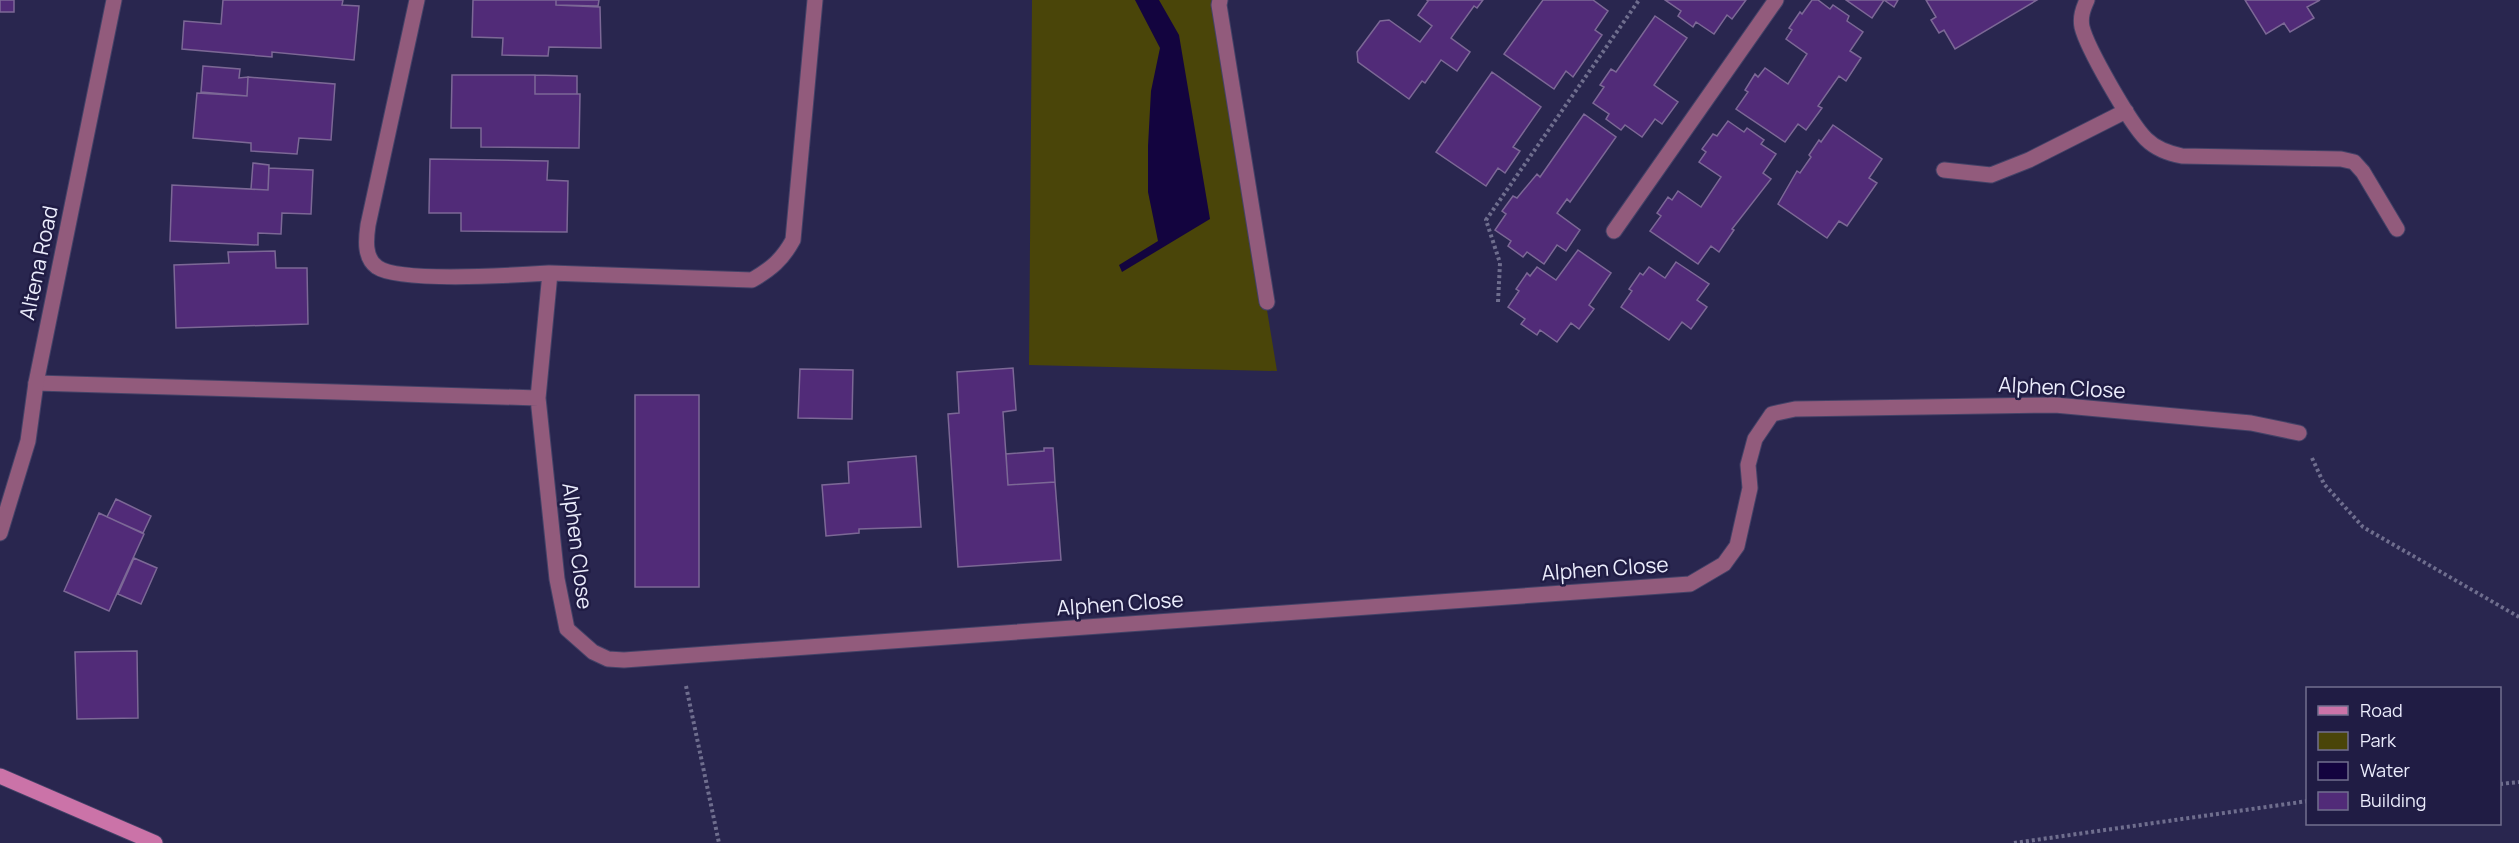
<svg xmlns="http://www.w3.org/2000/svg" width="2519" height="843" font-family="Manrope,sans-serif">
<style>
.green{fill:#4a4509}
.water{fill:#13043f}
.building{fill:#512b78;stroke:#7c6896;stroke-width:1.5}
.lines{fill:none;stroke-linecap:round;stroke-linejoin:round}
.minor-casing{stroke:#444267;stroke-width:17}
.tertiary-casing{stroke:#444267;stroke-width:17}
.secondary-casing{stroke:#444267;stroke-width:17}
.path{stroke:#6f6e8e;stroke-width:4;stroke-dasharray:3 3;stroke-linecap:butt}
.minor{stroke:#925b7c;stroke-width:15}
.tertiary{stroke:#925b7c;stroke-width:15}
.secondary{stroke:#cb73a8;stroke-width:15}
.labels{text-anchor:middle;stroke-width:5;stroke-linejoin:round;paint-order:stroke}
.street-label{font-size:21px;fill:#ebecfc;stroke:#201c44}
</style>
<rect width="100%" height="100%" fill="#29264f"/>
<!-- green -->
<path class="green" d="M1032,0H1219L1217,5L1277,371L1029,365Z"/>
<!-- water -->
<path class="water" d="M1135,0H1159L1179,35L1210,219L1122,272L1119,265L1158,241L1148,192V146L1151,91L1160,48Z"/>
<!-- building -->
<path class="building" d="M0,0H14V12H0Z
M223,0H343L342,5L359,6L354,60L272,52V57L182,49L184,21L221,24Z
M473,0H556V5L600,7L601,48L549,47L548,56L502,55L503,38L472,37Z
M556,0H599L598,6L556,5Z
M1427,0H1483L1477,8L1474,6L1451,38L1470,52L1457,71L1441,60L1425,83L1422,81L1409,99L1358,62L1357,52L1380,21L1389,20L1420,42L1432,26L1418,15L1428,1Z
M1543,0H1593L1608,11L1595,30L1602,35L1573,77L1566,71L1554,89L1504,54Z
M1665,0H1746L1732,19L1727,15L1714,34L1696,22L1693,27L1678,16L1681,11Z
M1812,0H1818L1830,9L1833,5L1849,16L1847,21L1863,32L1850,51L1861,58L1846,81L1839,76L1818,106L1822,108L1806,130L1798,124L1785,142L1736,109L1748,92L1745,90L1755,74L1758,77L1765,68L1788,84L1807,54L1786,39L1792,30L1789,28L1800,12L1802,14Z
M1846,0H1898L1894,7L1884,0L1872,18Z
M1926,0H2037L1955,49L1944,30L1939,33L1931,20L1936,17Z
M2245,0H2320L2307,7L2314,18L2290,32L2284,23L2266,34Z
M1655,16L1687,38L1654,85L1678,102L1662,124L1655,119L1642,137L1625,125L1621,130L1606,119L1609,114L1593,103L1604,87L1600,85L1611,69L1616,72Z
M203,66L240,69L239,78L248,77L247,96L201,92Z
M1492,72L1541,107L1513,147L1520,151L1505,173L1498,168L1486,186L1436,152Z
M452,75H535V94H580L579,148L481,147V128H451Z
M535,75L577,76V94H535Z
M248,77L335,84L331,140L299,138L297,154L251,151V143L193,138L197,93L247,96Z
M1584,114L1616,137L1570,202L1567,199L1557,213L1580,230L1566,251L1557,245L1544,264L1527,252L1523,257L1508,246L1511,241L1495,230L1506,214L1502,211L1513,196L1517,198L1537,174L1540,177Z
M1728,121L1744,132L1747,128L1764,140L1761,144L1776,154L1763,173L1771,179L1732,229L1734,230L1719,252L1711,246L1698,264L1650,231L1661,216L1657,213L1668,197L1672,200L1678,191L1701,207L1721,177L1699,162L1706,152L1702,149L1713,134L1717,136Z
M1833,125L1882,159L1869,178L1877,183L1847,226L1839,221L1827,238L1778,204L1797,171L1800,173L1811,157L1809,155L1819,140L1821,142Z
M430,159L548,161L547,180L568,181L567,232L461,231V213H429Z
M253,163L269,165L268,190L251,189Z
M269,168L313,170L311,214L282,213L281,234L258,233V245L170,241L172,185L268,190Z
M1578,250L1611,273L1589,305L1594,309L1579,329L1571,323L1557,342L1540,330L1537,335L1521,324L1525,319L1508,307L1519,291L1516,289L1527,273L1530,276L1537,267L1556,280Z
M275,251L276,268H307L308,324L176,328L174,265L229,263L228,252Z
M1676,262L1709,284L1697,300L1707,307L1691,329L1682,322L1669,340L1621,307L1632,291L1629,289L1640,273L1643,275L1649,267L1665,278Z
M1013,368L1016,410L1003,412L1008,485L1055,482L1061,560L958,567L948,414L959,413L957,372Z
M800,369L853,370L852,419L798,418Z
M635,395H699V587H635Z
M1044,448H1053L1055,482L1008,485L1006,454L1044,451Z
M916,456L921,527L859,529V533L826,536L822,485L849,483L848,462Z
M116,499L151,516L143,533L107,517Z
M99,513L144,534L109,611L64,591Z
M134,558L157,568L141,604L118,594Z
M137,651L138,718L77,719L75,652Z"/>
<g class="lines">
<!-- minor casing -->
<g class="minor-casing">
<path id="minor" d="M417,0L368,225C366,239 364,258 377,267C399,283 519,275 550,273
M1220,0L1219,5L1267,302
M2087,0C2083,9 2080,17 2082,27C2087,48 2130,123 2146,139C2156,149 2168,153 2182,156L2341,159L2354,162L2363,172L2397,229
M1944,170L1991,175L2029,160L2126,111
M1614,231L1776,0
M36,383L538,398L557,579L567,629L593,652L608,659L624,660L1690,584L1724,564L1737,546L1750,488L1748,465L1755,439L1772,414L1795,409L2055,405L2251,423L2299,433
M538,398L550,273L752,280C771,269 782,260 793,240L815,0"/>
</g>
<!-- tertiary casing -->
<g class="tertiary-casing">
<path id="tertiary" d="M0,533L28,441L36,383L114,0"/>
</g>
<!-- secondary casing -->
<g class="secondary-casing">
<path id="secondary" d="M0,776L155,843"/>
</g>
<!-- path -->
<path class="path" d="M1498,302L1500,263L1486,220L1639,0
M2312,458L2324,484L2363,527L2519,617
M686,686L719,843
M2500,784L2519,782
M2014,843L2308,801"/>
<!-- minor -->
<use href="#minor" class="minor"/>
<!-- tertiary -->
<use href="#tertiary" class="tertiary"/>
<!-- secondary -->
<use href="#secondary" class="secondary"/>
</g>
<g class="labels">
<!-- street labels -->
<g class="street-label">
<text transform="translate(39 263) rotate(-78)" y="7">Altena Road</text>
<text transform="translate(2062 388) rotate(3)" y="7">Alphen Close</text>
<text transform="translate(577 546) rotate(83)" y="7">Alphen Close</text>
<text transform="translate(1605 569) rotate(-4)" y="7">Alphen Close</text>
<text transform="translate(1120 604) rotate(-4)" y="7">Alphen Close</text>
</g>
</g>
<!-- legend -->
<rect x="2306" y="687" width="195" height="138" fill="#201c44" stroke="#716f8e" stroke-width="1.5"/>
<rect x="2318" y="706" width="30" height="9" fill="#cb73a8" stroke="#716f8e" stroke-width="1.5"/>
<text x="2360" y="717" font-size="18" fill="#ebecfc">Road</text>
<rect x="2318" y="732" width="30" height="18" fill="#4a4509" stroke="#716f8e" stroke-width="1.5"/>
<text x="2360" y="747" font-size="18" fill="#ebecfc">Park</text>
<rect x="2318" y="762" width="30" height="18" fill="#13043f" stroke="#716f8e" stroke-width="1.5"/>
<text x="2360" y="777" font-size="18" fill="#ebecfc">Water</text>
<rect x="2318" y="792" width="30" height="18" fill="#512b78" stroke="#716f8e" stroke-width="1.5"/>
<text x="2360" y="807" font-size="18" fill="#ebecfc">Building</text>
</svg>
